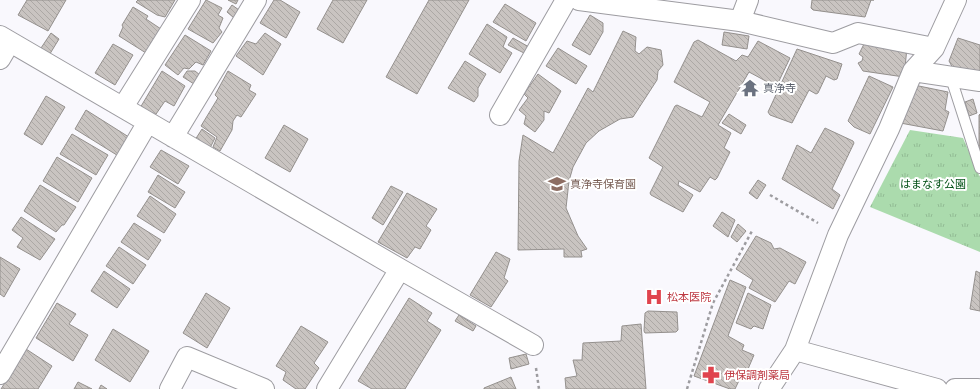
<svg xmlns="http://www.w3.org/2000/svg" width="980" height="389" font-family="Figtree,'Noto Sans JP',sans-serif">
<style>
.grass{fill:url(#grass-tufts)}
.building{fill:url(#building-back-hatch);stroke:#94908d}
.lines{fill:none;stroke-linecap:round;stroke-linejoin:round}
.lane-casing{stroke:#9d9ca1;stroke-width:12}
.street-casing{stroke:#9d9ca1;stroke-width:22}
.path{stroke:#9d9ca0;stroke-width:2.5;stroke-dasharray:3 3;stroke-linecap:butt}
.lane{stroke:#fff;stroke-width:10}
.street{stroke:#fff;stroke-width:20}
.labels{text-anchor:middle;stroke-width:4;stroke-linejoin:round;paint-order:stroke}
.worship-label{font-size:11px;fill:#5b616d;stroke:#fff;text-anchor:start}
.education-label{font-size:11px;fill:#785e54;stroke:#fff;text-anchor:start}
.park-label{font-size:11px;fill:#005014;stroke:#fff}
.health-label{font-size:11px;fill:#be3a42;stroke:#fff;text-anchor:start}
</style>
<defs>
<pattern id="grass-tufts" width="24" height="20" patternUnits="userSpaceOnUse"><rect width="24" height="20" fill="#abdbad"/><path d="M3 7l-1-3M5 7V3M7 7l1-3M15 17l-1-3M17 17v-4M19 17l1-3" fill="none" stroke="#92bb94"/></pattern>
<pattern id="building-back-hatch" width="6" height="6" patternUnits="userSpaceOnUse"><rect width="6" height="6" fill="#c9c4c1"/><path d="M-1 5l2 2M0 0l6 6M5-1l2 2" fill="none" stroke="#aca8a5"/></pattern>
</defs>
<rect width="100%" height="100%" fill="#f9f8fd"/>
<!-- grass -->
<path class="grass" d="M910,130L963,138L980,177V252L870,207Z"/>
<!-- building -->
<path class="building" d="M27,0H66L48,31L18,15Z
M138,0H175L165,17L157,15L136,2Z
M206,0L222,8L218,15L223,18L219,28L222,32L213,43L188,29Z
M228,0H238L236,4Z
M274,0H280L300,12L286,38L260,23Z
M333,0H367L343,43L317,29Z
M429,0H469L417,94L386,77Z
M812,0H874H871L865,17L813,10L811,8Z
M505,4L536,23L526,41L493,22Z
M232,5L239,10L234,18L227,12Z
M133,7L148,16L146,19L161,29L146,53L119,36L123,27L122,25Z
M590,15L603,23V32L590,55L572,45Z
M487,24L507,37L503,47L512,53L500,73L469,54Z
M623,31L636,37L635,51L639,54L647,47L661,50L663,65L658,71L657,80L633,117L620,119L599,131L586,143L573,167L569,181L566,208L578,236L587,249L581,251L582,257H564V249L518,250L519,161L523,135L553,153L588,88L593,92Z
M724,32L749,36L747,49L722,45Z
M51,33L59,39L48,57L39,51Z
M265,33L281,44L263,75L236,56L247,41L256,44Z
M185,35L211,51L203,65L196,62L189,69L184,68L178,75L165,65Z
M513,38L529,47L524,53L508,45Z
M958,38L980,45V78L955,72L949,61Z
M698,40L736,61L742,55L748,57L758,41L790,58L778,83L775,86L749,72L718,125L731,133L724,148L730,152L717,178L715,180L710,177L700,192L679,181L678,185L693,195L683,212L651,195L650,193L663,167L649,158L675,106L677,105L702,117L710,102L674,82L694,42Z
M865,42L907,48L904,77L863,71L858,63L862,61L863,57L859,54Z
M113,44L133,55L115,85L95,73Z
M558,48L587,66L576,84L546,66Z
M797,49L842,64L837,79L834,80L826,76L818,93L816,94L809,90L792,123L770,115L768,112Z
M465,61L486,74L478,88V96L474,102L448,88Z
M162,71L185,86L174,106L165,101L154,117L140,108Z
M187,71H195L200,75L194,84L183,77Z
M228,71L251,85L249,90L256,94L241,117L237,115L233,121L232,130L220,151L213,147L217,137L201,126L218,98L215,95Z
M538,74L561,91L549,113L544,111V120L535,132L524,124L526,116L519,110L528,98L524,94Z
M869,76L893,87L870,134L854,127L848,121Z
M914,85L948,92L945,110L949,112L943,131L895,122Z
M46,96L65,107L42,145L24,134Z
M973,99L977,113L969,116L965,102Z
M86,110L132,139L120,157L75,129Z
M729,114L746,125L741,134L722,123Z
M980,114V149H979V115Z
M284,125L308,139L290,172L265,158Z
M825,128L853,141L854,143L832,189L840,195L833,209L782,179L797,145L811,153Z
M202,129L215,138L208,152L193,143Z
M72,134L108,155L96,175L60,154Z
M161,150L189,166L178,184L150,167Z
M57,157L92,178L78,202L43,181Z
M158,175L185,192L175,208L148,192Z
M758,180L766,185L757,199L749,193Z
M40,185L76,207L64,225H62L56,232L24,211Z
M391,186L403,192L383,225L372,218Z
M407,193L437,209L426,226L431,230L420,249L415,247L407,258L378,242Z
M150,196L176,214L164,233L137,216Z
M722,212L735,220L728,237L713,226Z
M21,217L55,239L40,260L17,247L23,238L12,230Z
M134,223L161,240L148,260L121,242Z
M738,224L746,231L737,242L731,237Z
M756,236L771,243L774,249L780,248L806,262L795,284L789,281L775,302L749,288L753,280L736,269Z
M119,247L146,265L133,284L106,266Z
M496,252L510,259L504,278L508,281L491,307L470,295Z
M0,257L20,269L4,297L0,294Z
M104,271L130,289L117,308L91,291Z
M976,271L980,273V311L970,309Z
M730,280L746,287L728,336L744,345L742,350L754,355L748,369L745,368L735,389H730L694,376Z
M206,293L230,308L207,348L183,333Z
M748,293L771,305L763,329L754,326L751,329L736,323Z
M409,298L432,313L427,321L441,330L405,389H372L358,381Z
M57,303L76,314L69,324L88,335L73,361L36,338Z
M648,311L677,312L678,330L676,332L645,333L644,331L645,313Z
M459,315L476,326L473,331L455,321Z
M641,324L646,389H566L565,378L577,376L573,360H582L583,343L621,341L622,326Z
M301,326L328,342L314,363L319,368L305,389H296L283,380L286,372L276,366Z
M113,329L149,351L130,382L95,360Z
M26,349L52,366L38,389H1Z
M526,354L529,364L511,369L509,358Z
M511,377L516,389H484V388Z
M78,382L92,389H74Z
M101,385L107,389H99Z"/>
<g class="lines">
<!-- lane casing -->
<g class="lane-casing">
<path id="lane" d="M951,78L980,168"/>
</g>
<!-- street casing -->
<g class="street-casing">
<path id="street" d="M579,0L740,21L833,43L858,33L934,48
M740,21L748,0
M0,36L400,269L327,389
M0,59L10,42
M913,71L980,81
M123,107L190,0
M500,115L566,0
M173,137L256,0
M400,269L533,345
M795,350L937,389
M0,374L148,122
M170,389L187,357L264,389
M769,389L795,350L838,235L889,129L913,71L934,48L956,0
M955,389H978"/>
</g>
<!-- path -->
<path class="path" d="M770,195L818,223
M536,368L539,389
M687,389L713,303L752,231"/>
<!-- lane -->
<use href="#lane" class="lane"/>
<!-- street -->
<use href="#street" class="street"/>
</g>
<!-- icons -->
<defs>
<g id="temple-bare" transform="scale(1.38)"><path d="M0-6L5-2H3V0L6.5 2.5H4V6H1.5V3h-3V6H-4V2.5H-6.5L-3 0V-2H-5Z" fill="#6b7280" stroke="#fff" stroke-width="2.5" paint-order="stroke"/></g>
<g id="school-bare" transform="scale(1.38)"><path d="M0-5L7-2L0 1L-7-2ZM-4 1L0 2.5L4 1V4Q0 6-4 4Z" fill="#8d6e63" stroke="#fff" stroke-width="2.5" paint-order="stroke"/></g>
<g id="hospital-bare" transform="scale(1.38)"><path d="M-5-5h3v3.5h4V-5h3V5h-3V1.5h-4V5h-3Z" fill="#e0444e" stroke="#fff" stroke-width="2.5" paint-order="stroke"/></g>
<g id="pharmacy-bare" transform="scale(1.38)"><path d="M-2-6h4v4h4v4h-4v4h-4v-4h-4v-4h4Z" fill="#e0444e" stroke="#fff" stroke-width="2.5" paint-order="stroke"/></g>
</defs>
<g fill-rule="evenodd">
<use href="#temple-bare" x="750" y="88"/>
<use href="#school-bare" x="557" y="184"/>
<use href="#hospital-bare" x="654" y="297"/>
<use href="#pharmacy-bare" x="711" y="375"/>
</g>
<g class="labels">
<!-- worship labels -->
<g class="worship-label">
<text x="763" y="92">真浄寺</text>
</g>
<!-- education labels -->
<g class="education-label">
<text x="570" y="188">真浄寺保育園</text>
</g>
<!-- park labels -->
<g class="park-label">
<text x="933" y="188">はまなす公園</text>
</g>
<!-- health labels -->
<g class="health-label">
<text x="667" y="301">松本医院</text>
<text x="724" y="379">伊保調剤薬局</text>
</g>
</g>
</svg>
